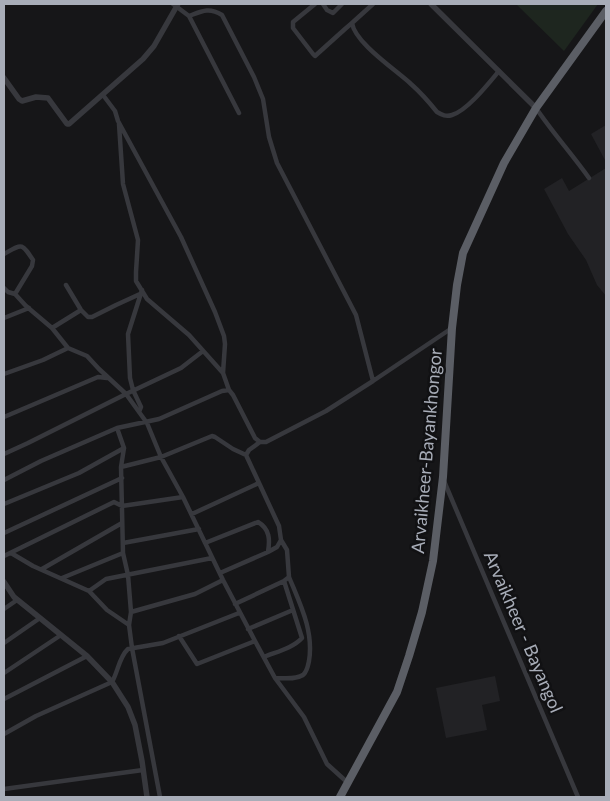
<svg xmlns="http://www.w3.org/2000/svg" width="610" height="801" font-family="Lato,sans-serif">
<style>
.built{fill:#222225}
.green{fill:#1e261f}
.lines{fill:none;stroke-linecap:round;stroke-linejoin:round}
.minor{stroke:#37383d;stroke-width:4.5}
.tertiary{stroke:#37383d;stroke-width:5.5}
.trunk{stroke:#5b5e65;stroke-width:8}
.labels{text-anchor:middle;stroke-width:5;stroke-linejoin:round;paint-order:stroke}
.street-label{font-size:18px;fill:#a8adb8;stroke:#111113}
</style>
<rect width="100%" height="100%" fill="#161618"/>
<!-- built -->
<path class="built" d="M606,125V162L591,134Z
M606,168V296L597,285L586,260L568,234L544,189L562,178L569,191Z
M495,676L500,701L482,705L487,730L446,738L436,688Z"/>
<!-- green -->
<path class="green" d="M516,4H598L564,51Z"/>
<g class="lines">
<!-- minor -->
<path class="minor" d="M173,4L189,16L239,113
M315,4L293,22V28L313,54L315,56L345,29L352,23
M323,4L327,10L333,13L342,4
M373,4L352,23C355,43 396,70 411,84C420,92 429,102 437,112C442,115 446,117 452,115C467,111 489,83 499,71
M189,16C202,11 209,7 222,15L254,77L263,99L269,137L277,163L356,315L373,381
M103,95L115,111L118,121L181,237L215,312L224,336L225,344L223,373L229,390
M536,108C552,132 572,154 589,178
M119,124L123,184L138,240L136,272V281L147,299L189,335L223,373
M4,254C22,244 21,242 33,260L32,266L15,294
M66,285L81,310L88,317H92L116,305L140,294
M4,288L8,292L15,294L26,306L52,328L68,348L87,356L99,369L126,394L147,423L161,457L183,497L223,580L255,641L275,678L304,717L327,764L348,783
M4,318L29,308
M52,328L81,310
M4,374L43,360L68,348
M139,412L141,407L133,390L130,378L128,334L142,290
M4,417L98,377L107,378
M117,428L124,448L121,467L123,553L128,575L131,612L129,625L132,648L160,797
M4,454L28,443L126,394L181,368L203,351
M121,467L161,457L212,436L215,437L233,449L246,455
M4,480L41,461L117,428L159,419L222,391L229,390L233,395L255,438L260,442H266L326,411L373,381L452,328
M444,481L578,797
M4,504L79,473L124,448
M192,514L259,483
M4,533L122,478
M123,543L199,529
M205,543L258,522C270,529 270,540 268,552
M11,553L33,566L89,591L107,610L129,625
M4,556L114,502L122,506L183,497
M42,569L122,523
M220,573L268,552L277,547L281,540L279,526L246,455L249,450L260,442
M62,578L123,553
M89,591L106,579L212,558
M235,604L284,581L289,577L287,550L281,540
M4,609L17,600
M131,612L195,594L223,580
M248,629L293,610
M179,636L197,664L255,641
M4,643L40,618
M264,657C276,652 293,648 302,638L284,581
M4,673L61,635
M275,678C284,678 295,680 303,675C307,672 308,666 309,661C314,631 300,604 289,577
M4,699L87,656
M4,734L36,716L112,682C118,672 119,657 128,649L163,643L239,613
M4,789L143,770"/>
<!-- tertiary -->
<path class="tertiary" d="M431,4L536,108
M4,78L19,99L22,101L36,97L48,98L67,124H69L143,59L154,46L178,4
M4,582L14,597L87,656L112,682L128,707L135,725L142,761L147,797"/>
<!-- trunk -->
<path class="trunk" d="M340,797L397,692L409,656L422,612L433,561L443,477L452,328L457,285L463,253L504,163L536,108L606,11"/>
</g>
<g class="labels">
<!-- street labels -->
<g class="street-label">
<text transform="translate(427 451) rotate(-85)" y="6">Arvaikheer-Bayankhongor</text>
<text transform="translate(523 632) rotate(67)" y="6">Arvaikheer - Bayangol</text>
</g>
</g>
<!-- border -->
<rect width="610" height="801" fill="none" stroke="#a8adb8" stroke-width="10"/>
</svg>
